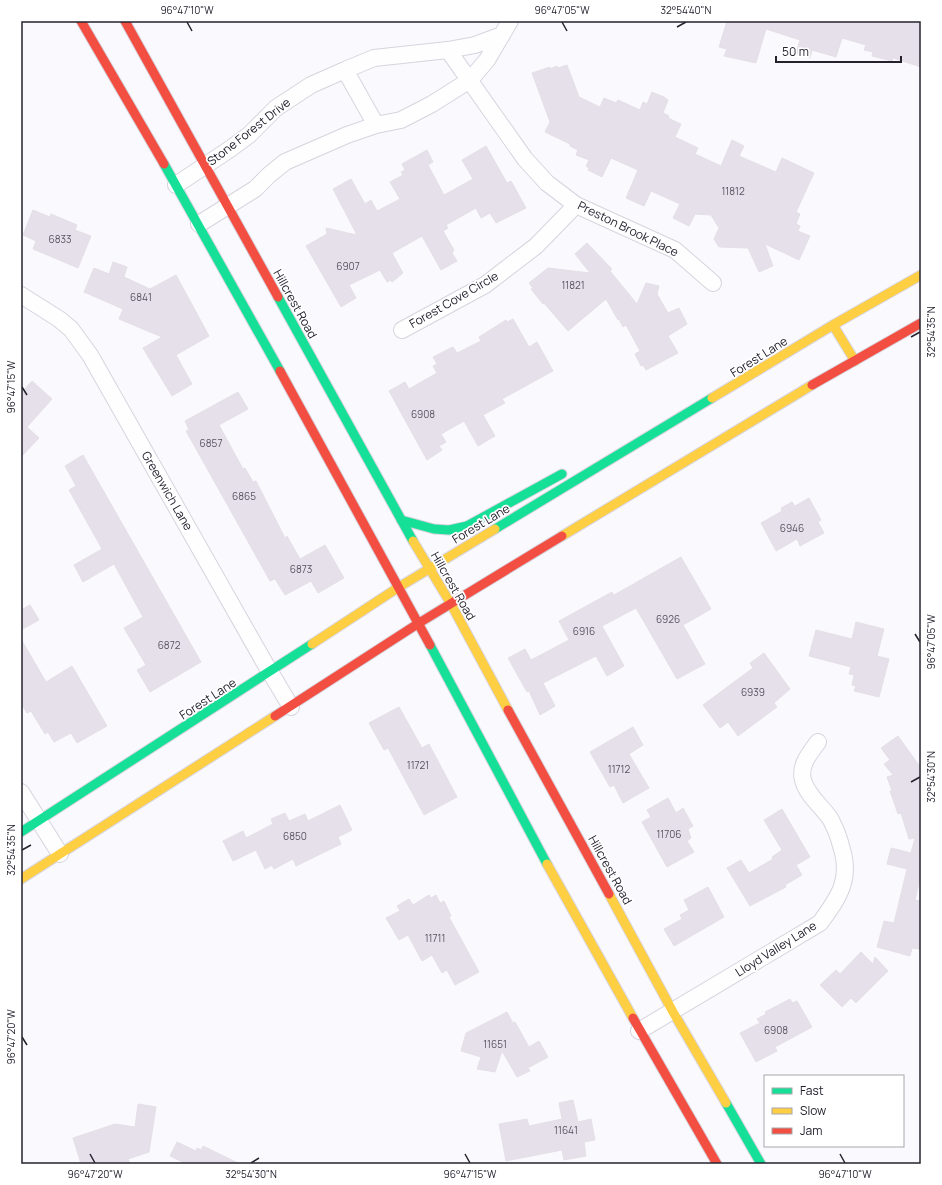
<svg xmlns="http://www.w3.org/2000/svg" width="942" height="1185" font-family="Manrope,sans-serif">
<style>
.building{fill:#e5e0e9;stroke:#e5e0e8}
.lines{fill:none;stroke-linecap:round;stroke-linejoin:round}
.street-casing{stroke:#d7d4de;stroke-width:18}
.fast-casing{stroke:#d7d4de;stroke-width:11}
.slow-casing{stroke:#d7d4de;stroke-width:11}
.jam-casing{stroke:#d7d4de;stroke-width:11}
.street{stroke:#fefeff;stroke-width:16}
.fast{stroke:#16e098;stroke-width:9}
.slow{stroke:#ffcf43;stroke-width:9}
.jam{stroke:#f24e42;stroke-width:9}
.ticks{fill:none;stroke:#25222e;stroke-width:1.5}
.labels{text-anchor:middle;stroke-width:3.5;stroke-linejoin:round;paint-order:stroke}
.number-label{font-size:10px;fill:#585460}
.street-label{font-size:12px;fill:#25222e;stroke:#fff}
.neatline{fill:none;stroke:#25222e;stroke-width:1.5}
.ticks-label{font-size:10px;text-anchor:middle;fill:#25222e}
</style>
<rect width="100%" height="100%" fill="#faf9fe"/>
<!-- building -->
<path class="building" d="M727,21H921V67L893,58L892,61L872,56L873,52L864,50L866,45L842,38L836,57L812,50L810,58L796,53L800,40L766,29L756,63L724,56L727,49L719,47Z
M567,65L579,97L600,107L604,98L616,103L618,100L640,110L643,102L647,104L652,92L664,97L668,100L663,113L669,116L668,118L681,124L675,137L698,148L695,154L721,166L732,140L744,146L739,156L776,172L782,158L814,173L796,212L800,214L796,224L800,226L798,231L810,236L799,260L765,244L773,266L759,272L748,248L719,247L714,239L719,228L711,215L695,214L689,226L673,218L680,204L651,191L644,206L626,198L638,170L611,158L602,177L588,170L589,168L586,166L589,160L576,155L578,150L570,146V144L545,132L550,122L532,73L550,67V69L557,66L558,68Z
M486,146L507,183L511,181L526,208L496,223L490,213L481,218L476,208L446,225L448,228L443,231L454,250L452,253L457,261L441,270L422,236L392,253L403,273L392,282L391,280L387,282L380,270L349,285L356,298L341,307L306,246L327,234L326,228L357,235L333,189L351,179L365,204L371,200L377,211L400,199L390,182L403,175L401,172L405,170L402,164L427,150L433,162L428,165L444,195L473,179L462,160Z
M33,210L50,217L51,214L77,225L75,230L91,236L78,268L33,249L36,241L23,235Z
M587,243L612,269L610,271L637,304L646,283L659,286L657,294L668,313L679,308L687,324L668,336L678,353L646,370L643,365L641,366L635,354L640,351L626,325L623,327L619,319L618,320L606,299L568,331L544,303L543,304L531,289L533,288L529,283L548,268L590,273L575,254Z
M113,262L127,267L124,277L150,289L176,275L209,336L176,355L192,384L172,396L143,348L162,337L119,319L123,309L84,292L94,268L109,274Z
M513,319L529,347L537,342L553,371L502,399L505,403L483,415L495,436L478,446L464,421L441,434L446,442L439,446L442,450L427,460L389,391L405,382L409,389L437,373L433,366L437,364L433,357L453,347L457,353L481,341L479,337L506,320L507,322Z
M32,381L52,399L27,427L39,438L21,457V393Z
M238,392L248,409L219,425L243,469L245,468L253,482L256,481L285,538L287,536L300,559L325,545L344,578L318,593L311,581L285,595L275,579L270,581L186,431L189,430L185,421Z
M83,455L201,662L150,692L137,670L146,665L124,628L143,617L114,564L83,582L74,565L102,549L69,490L76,486L65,466Z
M809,498L821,520L818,522L824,533L800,546L797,539L776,551L761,523L782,511L781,508L792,502L795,506Z
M681,557L711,609L683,625L705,664L677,679L636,608L602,626L624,666L607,676L596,656L543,683L555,706L540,715L529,691L527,692L508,658L525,649L531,660L569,640L559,621L612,592L614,595Z
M30,605L39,620L21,630V610Z
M856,622L884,629L877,656L889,659L879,697L854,691L856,686L852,685L854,675L849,674L851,667L809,656L816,630L852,639Z
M21,639L46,682L72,666L107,726L77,743L71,733L54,742L48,732L45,734L31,711L27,713L21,703Z
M764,653L790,689L774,703L777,707L738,736L728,722L720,728L703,705L753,668L750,663Z
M399,707L422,748L429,744L457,797L424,815L388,748L384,750L369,723Z
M633,727L643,745L629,754L649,788L623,803L614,785L610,787L590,752Z
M898,736L921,768V874L915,900L921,901V942L919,949L912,948L910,956L877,947L884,921L894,923L907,869L887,864L891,848L911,853L915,838L909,839L901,813L898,814L890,791H892L887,777L893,775L884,764L890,760L881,748Z
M668,798L676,813L683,808L693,826L688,829L691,838L687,841L694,852L667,867L642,822L651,817L647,810Z
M340,805L352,830L338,837L341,844L296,866L293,859L274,869L272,865L265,869L256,850L233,861L223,841L243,831L246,838L273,824L271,819L285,813L289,821L305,814L308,821Z
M782,809L810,857L796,865L802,875L785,885L786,887L750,906L727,868L741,860L749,873L773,859L772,857L782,850L764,820Z
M708,887L724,917L674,946L664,929L682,919L680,915L689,910L684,900Z
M429,895L431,898L436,895L440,903L444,901L451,916L449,917L479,972L455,985L447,970L442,973L432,955L422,961L408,935L399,940L386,918L400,911L397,906L409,899L413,905Z
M861,952L873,964L875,957L888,971L856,1003L851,998L842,1007L820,985L836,970L840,974Z
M790,999L792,1003L797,1001L812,1027L775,1047L777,1051L756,1062L740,1033L760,1023L757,1019L766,1014L765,1012Z
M507,1012L513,1023L515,1022L529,1047L539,1041L548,1057L528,1068L530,1071L517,1077L502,1051L495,1072L477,1069L481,1057L461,1051L466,1033Z
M573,1100L578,1122L591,1119L595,1140L584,1142L586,1156L564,1160L562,1150L506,1161L499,1124L527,1119L529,1126L562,1119L559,1103Z
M138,1104L156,1107L149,1152L128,1159L130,1164H81L73,1138L115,1124L135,1127Z
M177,1142L196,1151L197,1148L201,1150L203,1146L240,1164H187L170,1156Z"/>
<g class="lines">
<!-- street casing -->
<g class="street-casing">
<path id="street" d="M448,50L525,159L547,183L576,205L675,250L713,283
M345,70L376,125
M176,185L230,149L249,135L276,108L311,85L345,70L374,58L448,50L475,45L502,35
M199,224L255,189L269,175L285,162L347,135L376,125L401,120L432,104L470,80L487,60L510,21
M21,295L59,319L71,329L90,355L263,660L291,707
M402,330L485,285L536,246L576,205
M21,792L60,854
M639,1031L820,923C839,897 852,879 841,846C839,837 835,828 831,820C823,807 807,796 803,780C799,765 810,753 818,742"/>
</g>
<!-- fast casing -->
<g class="fast-casing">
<path id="fast" d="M164,164L280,371
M278,297L413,541
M401,520L434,529L449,530L467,526L562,474
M495,529L712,398
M430,645L547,864
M21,832L312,644
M726,1103L761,1164"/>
</g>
<!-- slow casing -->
<g class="slow-casing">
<path id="slow" d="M833,325L855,361
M712,398L833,325L921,275
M562,536L812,385
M413,541L451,604L508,710
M312,644L399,587L495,529
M547,864L633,1018
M21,879L275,716
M609,894L673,1012L726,1103"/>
</g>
<!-- jam casing -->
<g class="jam-casing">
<path id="jam" d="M81,21L164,164
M125,21L278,297
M280,371L430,645
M812,385L921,323
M508,710L609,894
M275,716L419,623L562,536
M633,1018L717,1164"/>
</g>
<!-- street -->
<use href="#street" class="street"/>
<!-- fast -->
<use href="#fast" class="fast"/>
<!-- slow -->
<use href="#slow" class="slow"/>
<!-- jam -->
<use href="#jam" class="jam"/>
</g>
<!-- ticks -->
<path class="ticks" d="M187,22L192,31M562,22L567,31M677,27L686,22M911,337L920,332M22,387L27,395M915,634L920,642M911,782L920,777M22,850L31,845M22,1037L27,1045M90,1154L95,1163M465,1154L470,1163M840,1154L845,1163M251,1163L259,1158"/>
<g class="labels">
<!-- number labels -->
<g class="number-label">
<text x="733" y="195">11812</text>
<text x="60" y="243">6833</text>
<text x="348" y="270">6907</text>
<text x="573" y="289">11821</text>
<text x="141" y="301">6841</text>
<text x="423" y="418">6908</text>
<text x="211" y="447">6857</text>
<text x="244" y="500">6865</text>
<text x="792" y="532">6946</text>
<text x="301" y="573">6873</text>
<text x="668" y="623">6926</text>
<text x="584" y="635">6916</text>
<text x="169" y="649">6872</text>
<text x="753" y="696">6939</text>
<text x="418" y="769">11721</text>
<text x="619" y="773">11712</text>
<text x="669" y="838">11706</text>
<text x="295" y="840">6850</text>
<text x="435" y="942">11711</text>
<text x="776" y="1034">6908</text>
<text x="495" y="1048">11651</text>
<text x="566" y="1134">11641</text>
</g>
<!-- street labels -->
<g class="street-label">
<text transform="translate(249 132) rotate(-38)" y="4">Stone Forest Drive</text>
<text transform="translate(628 229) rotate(26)" y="4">Preston Brook Place</text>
<text transform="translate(454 300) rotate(-30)" y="4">Forest Cove Circle</text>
<text transform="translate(295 304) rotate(61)" y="4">Hillcrest Road</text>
<text transform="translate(759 357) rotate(-32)" y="4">Forest Lane</text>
<text transform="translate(167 491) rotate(60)" y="4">Greenwich Lane</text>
<text transform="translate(481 524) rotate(-31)" y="4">Forest Lane</text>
<text transform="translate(453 586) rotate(60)" y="4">Hillcrest Road</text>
<text transform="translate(208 699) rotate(-33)" y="4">Forest Lane</text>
<text transform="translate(610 870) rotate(61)" y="4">Hillcrest Road</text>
<text transform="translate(776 949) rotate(-32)" y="4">Lloyd Valley Lane</text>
</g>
</g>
<!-- border -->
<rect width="942" height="1185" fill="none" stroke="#ffffff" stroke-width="44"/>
<!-- legend -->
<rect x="764" y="1075" width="140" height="72" fill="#ffffff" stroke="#a8a7ab"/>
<rect x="772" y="1088" width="20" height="6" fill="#16e098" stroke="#a8a7ab"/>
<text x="800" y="1095" font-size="12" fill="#25222e">Fast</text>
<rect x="772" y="1108" width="20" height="6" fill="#ffcf43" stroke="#a8a7ab"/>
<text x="800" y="1115" font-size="12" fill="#25222e">Slow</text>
<rect x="772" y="1128" width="20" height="6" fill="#f24e42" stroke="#a8a7ab"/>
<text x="800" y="1135" font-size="12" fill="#25222e">Jam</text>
<!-- scale -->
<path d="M776 56v6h125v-6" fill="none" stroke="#25222e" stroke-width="2"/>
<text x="782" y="56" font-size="12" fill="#25222e" stroke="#ffffff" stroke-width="3" paint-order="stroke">50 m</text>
<rect x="22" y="22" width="898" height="1141" class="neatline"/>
<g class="ticks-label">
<text x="187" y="14">96°47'10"W</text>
<text x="562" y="14">96°47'05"W</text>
<text x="686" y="14">32°54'40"N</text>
<text transform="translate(931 332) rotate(-90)" y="4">32°54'35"N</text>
<text transform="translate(11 387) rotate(-90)" y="4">96°47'15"W</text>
<text transform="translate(931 642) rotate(-90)" y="4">96°47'05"W</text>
<text transform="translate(931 777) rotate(-90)" y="4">32°54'30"N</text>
<text transform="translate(11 850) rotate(-90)" y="4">32°54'35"N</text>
<text transform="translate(11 1037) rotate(-90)" y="4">96°47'20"W</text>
<text x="95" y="1178">96°47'20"W</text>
<text x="251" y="1178">32°54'30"N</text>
<text x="470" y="1178">96°47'15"W</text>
<text x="845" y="1178">96°47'10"W</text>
</g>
</svg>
